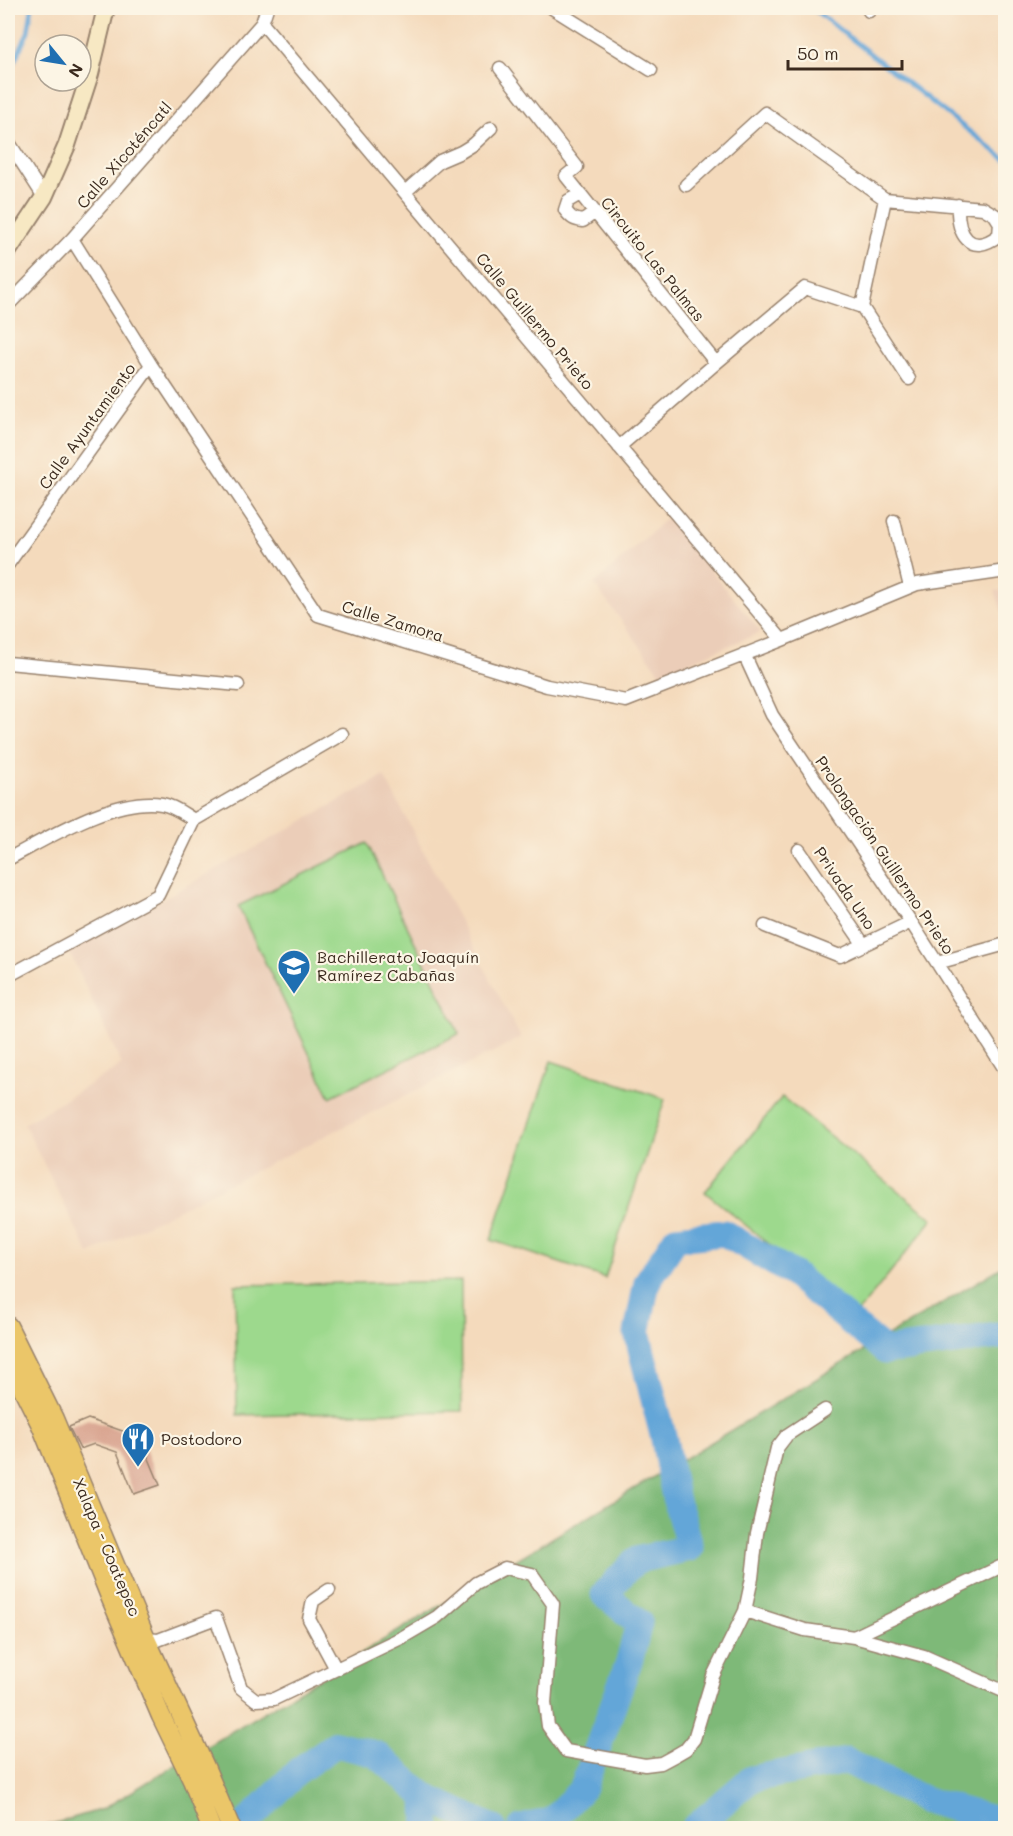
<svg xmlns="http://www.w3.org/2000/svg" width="1013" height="1836" font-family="Mali,sans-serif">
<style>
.built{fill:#ebcdb8}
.green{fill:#9dd98d;stroke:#6c8256;stroke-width:1.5}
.forest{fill:#7eb978;stroke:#5c724b;stroke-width:1.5}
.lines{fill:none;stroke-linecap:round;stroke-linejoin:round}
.stream{stroke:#64a6d8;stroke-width:4.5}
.river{stroke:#64a6d8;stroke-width:27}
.building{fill:#d9a490}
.street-casing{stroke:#98826d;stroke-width:15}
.secondary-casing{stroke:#98826d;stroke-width:20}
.primary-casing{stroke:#98826d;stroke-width:21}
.street{stroke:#fff;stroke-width:12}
.secondary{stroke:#f7e8c3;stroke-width:16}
.primary{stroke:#ebc669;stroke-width:18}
.labels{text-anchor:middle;stroke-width:4.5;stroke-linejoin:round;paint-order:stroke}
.street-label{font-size:16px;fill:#3b2a1e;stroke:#fcf5e5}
.poi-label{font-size:16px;fill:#3b2a1e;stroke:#fcf5e5;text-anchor:start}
</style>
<rect width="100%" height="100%" fill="#fcf5e5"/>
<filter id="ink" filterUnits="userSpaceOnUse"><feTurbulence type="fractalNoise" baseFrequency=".0167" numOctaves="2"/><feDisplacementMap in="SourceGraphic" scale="12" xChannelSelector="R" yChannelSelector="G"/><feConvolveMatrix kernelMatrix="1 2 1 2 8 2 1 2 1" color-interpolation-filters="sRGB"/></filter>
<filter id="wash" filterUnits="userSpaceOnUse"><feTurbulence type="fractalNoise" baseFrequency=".008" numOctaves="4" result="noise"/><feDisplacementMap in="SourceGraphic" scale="24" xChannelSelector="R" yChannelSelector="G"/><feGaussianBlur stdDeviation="1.35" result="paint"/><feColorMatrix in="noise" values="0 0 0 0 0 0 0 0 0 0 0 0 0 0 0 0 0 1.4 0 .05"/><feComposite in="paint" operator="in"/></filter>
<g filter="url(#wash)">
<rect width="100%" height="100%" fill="#f4dabc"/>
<!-- built -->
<path class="built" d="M667,518L761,632L661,674L594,584Z
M1005,590H1006L1005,620L995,591Z
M384,776L521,1038L89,1254L24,1124L122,1065L69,951Z"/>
<!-- green -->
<path class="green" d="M367,843L459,1034L330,1097L238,906Z
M551,1061L665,1099L605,1278L491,1240Z
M782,1097L933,1219L856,1315L705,1192Z
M461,1281L462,1411L237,1415L235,1285Z"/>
<!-- forest -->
<path class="forest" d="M1005,1265V1828H39L103,1809Z"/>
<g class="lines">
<!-- stream -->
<path class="stream" d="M812,8L1006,160
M9,73L28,32L32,8"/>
<!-- river -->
<path class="river" d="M426,1797L493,1828
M241,1828L299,1770L336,1744L376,1754L426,1797L427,1828
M521,1828L552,1821L583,1788L630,1659L639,1623L604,1594L636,1560L690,1548L675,1497L664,1439L637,1333L647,1282L676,1238L724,1233L793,1274L885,1351L1006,1335
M694,1828L751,1779L847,1761L925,1800L1006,1823"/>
</g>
<g id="blocks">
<!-- building -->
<path class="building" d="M88,1419L140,1437L160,1485L134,1494L117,1452L94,1444L80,1449L69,1427Z"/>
</g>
</g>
<g filter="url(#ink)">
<use href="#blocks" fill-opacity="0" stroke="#98826d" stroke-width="1.5"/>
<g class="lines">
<!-- street casing -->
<g class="street-casing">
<path id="street" d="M552,8L651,70
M869,11L870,8
M262,23L782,640
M500,68L577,167L566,176L716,363
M8,141L44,197
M686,185L765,113L885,199
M405,192L440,161L461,152L474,144L491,128
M580,194L568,201L565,210C571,218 574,220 583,221L594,213
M885,199L983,208L995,215L1000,223L999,235C969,258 957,233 958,205
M72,239L151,365L318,615L547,686L626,701L782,640L917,584L1006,571
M8,305L72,239L262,23L267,8
M862,307L885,199
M862,307L909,379
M619,447L716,363L805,288L862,307
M894,521L910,587
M8,564L151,365
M744,654L772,715L911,922L1006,1071
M8,663L238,685
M799,850L864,945
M8,859C48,838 115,796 162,804C174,806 184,814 194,820
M765,926L840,956L911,922
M937,963L1006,944
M8,976L158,895L194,820L342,734
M329,1590L313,1601L309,1619L336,1669
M745,1611L805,1630L854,1637L924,1656L1003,1691
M854,1637L1000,1567
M146,1639L158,1640L216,1618L241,1688L256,1700L274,1699L403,1637L437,1617L476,1583L505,1568L532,1574L553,1604L545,1703L548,1726L566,1751L645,1765L661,1763L674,1756L686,1749L694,1739L713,1676L745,1611L752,1578L757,1533L777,1448L787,1435L825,1410"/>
</g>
<!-- secondary casing -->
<g class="secondary-casing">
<path id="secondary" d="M8,251L44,197L67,145L90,74L106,8"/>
</g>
<!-- primary casing -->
<g class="primary-casing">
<path id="primary" d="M8,1326L54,1419L146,1639L206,1769L231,1828
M8,1359L41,1425L111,1599L161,1716L192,1780L211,1828"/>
</g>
<!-- street -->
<use href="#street" class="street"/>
<!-- secondary -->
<use href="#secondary" class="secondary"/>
<!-- primary -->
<use href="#primary" class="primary"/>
</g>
</g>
<!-- icons -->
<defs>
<g id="university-pin" transform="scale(1.725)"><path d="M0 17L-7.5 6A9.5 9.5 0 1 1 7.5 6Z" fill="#1f6fb2" stroke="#fcf5e5"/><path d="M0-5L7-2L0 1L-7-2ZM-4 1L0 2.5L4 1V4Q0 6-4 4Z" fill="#fff"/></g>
<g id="restaurant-pin" transform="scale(1.725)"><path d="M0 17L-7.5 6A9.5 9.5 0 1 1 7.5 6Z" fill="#1f6fb2" stroke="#fcf5e5"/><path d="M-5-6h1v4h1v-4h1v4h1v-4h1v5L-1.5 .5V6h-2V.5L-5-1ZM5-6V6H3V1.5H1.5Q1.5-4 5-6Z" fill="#fff"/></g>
</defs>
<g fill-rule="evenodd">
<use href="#university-pin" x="294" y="966"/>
<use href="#restaurant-pin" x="138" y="1439"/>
</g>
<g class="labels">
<!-- street labels -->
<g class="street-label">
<text transform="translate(124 155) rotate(-49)" y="6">Calle Xicoténcatl</text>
<text transform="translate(653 259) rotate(51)" y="6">Circuito Las Palmas</text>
<text transform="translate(535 321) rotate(50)" y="6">Calle Guillermo Prieto</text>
<text transform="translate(87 426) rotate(-54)" y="6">Calle Ayuntamiento</text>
<text transform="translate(393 621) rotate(17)" y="6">Calle Zamora</text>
<text transform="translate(885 855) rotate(56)" y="6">Prolongación Guillermo Prieto</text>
<text transform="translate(845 888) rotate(56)" y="6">Privada Uno</text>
<text transform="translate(107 1547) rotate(67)" y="6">Xalapa - Coatepec</text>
</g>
<!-- poi labels -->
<g class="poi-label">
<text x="317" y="963">Bachillerato Joaquín<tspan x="317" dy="18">Ramírez Cabañas</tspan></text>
<text x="161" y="1445">Postodoro</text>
</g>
</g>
<!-- margin -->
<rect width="1013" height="1836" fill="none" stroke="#fcf5e5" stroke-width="30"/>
<!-- north arrow -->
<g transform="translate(63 63) rotate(120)"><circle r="28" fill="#fcf5e5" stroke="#afa495" stroke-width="1.5"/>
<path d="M0-4.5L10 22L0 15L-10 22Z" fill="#1f6fb2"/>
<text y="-9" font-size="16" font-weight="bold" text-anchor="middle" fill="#3b2a1e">N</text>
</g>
<!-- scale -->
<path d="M788 60v9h114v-9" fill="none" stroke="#3b2a1e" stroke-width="3"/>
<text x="797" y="60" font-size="18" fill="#3b2a1e" stroke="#fcf5e5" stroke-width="4.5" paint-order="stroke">50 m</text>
</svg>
